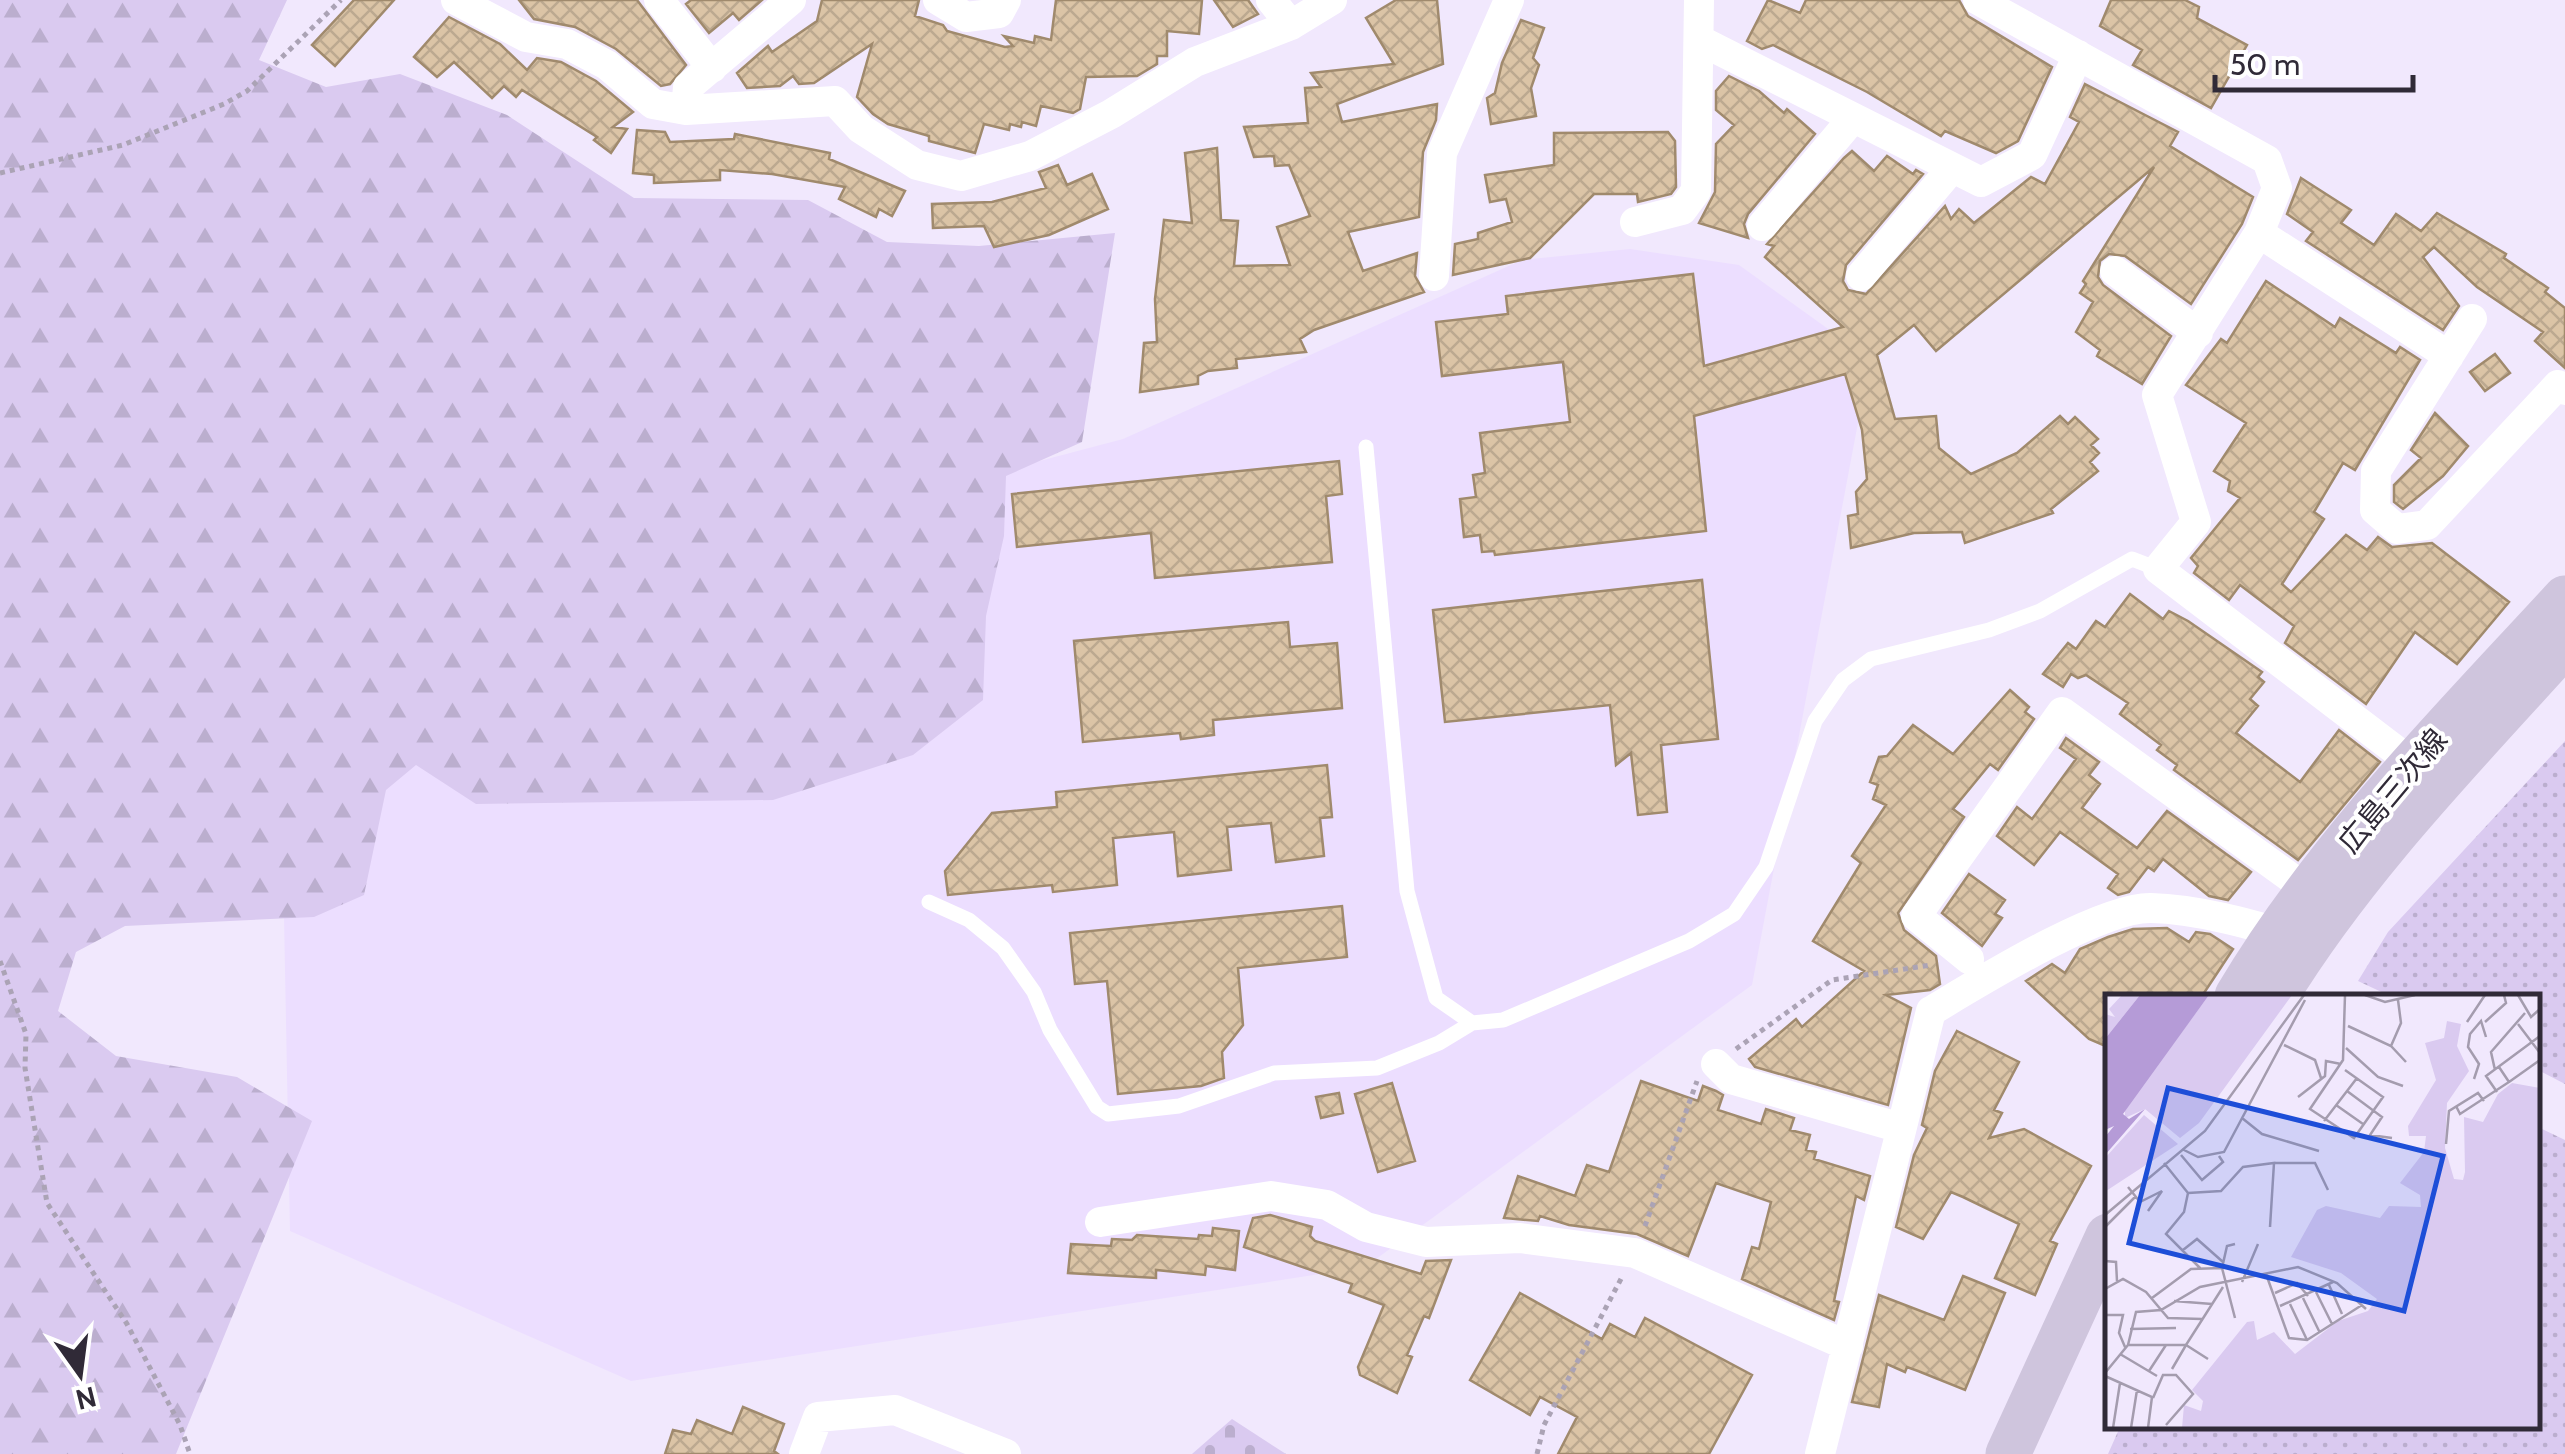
<svg xmlns="http://www.w3.org/2000/svg" width="2565" height="1454" font-family="Cabin,'Noto Sans JP',sans-serif">
<style>
.built{fill:#ecdeff}
.green{fill:url(#green-dots)}
.forest{fill:url(#forest-firs)}
.cemetery{fill:url(#cemetery-stones)}
.building{fill:url(#building-cross-hatch);stroke:#a08a6d;stroke-width:2.5}
.lines{fill:none;stroke-linecap:round;stroke-linejoin:round}
.path{stroke:#aba3b5;stroke-width:5;stroke-dasharray:5 5;stroke-linecap:butt}
.service{stroke:#fff;stroke-width:15}
.minor{stroke:#fff;stroke-width:30}
.primary{stroke:#cfc5dd;stroke-width:45}
.labels{text-anchor:middle;stroke-width:8;stroke-linejoin:round;paint-order:stroke}
.street-label{font-size:30px;fill:#302a37;stroke:#fff}
.inset-road{fill:none;stroke:#a49cae;stroke-width:2.5}
.view{fill:#1d4ed8;fill-opacity:0.15;stroke:#1d4ed8;stroke-width:5}
.inset-edge{fill:none;stroke:#302a37;stroke-width:5}
</style>
<defs>
<pattern id="green-dots" width="8" height="8" patternUnits="userSpaceOnUse" patternTransform="scale(2.5)"><rect width="8" height="8" fill="#dacaf0"/><path d="M2 2h.1M6 6h.1" fill="none" stroke="#bbaece" stroke-width="1.8" stroke-linecap="round"/></pattern>
<pattern id="forest-firs" width="22" height="20" patternUnits="userSpaceOnUse" patternTransform="scale(2.5)"><rect width="22" height="20" fill="#dacaf0"/><path d="M5 1l3.5 6h-7zM16 11l3.5 6h-7z" fill="#bbaece"/></pattern>
<pattern id="cemetery-stones" width="16" height="16" patternUnits="userSpaceOnUse" patternTransform="scale(2.5)"><rect width="16" height="16" fill="#dacaf0"/><path d="M2 7V4a2 2 0 0 1 4 0v3zM10 15v-3a2 2 0 0 1 4 0v3z" fill="#bbaece"/></pattern>
<pattern id="building-cross-hatch" width="8" height="8" patternUnits="userSpaceOnUse" patternTransform="scale(2.5)"><rect width="8" height="8" fill="#dbc4a6"/><path d="M0 0l8 8M0 8l8-8" fill="none" stroke="#bca990"/></pattern>
</defs>
<rect width="100%" height="100%" fill="#f1e8fd"/>
<!-- built -->
<path class="built" d="M1630,249L1739,265L1870,359L1752,985L1365,1267L631,1381L290,1231L281,759L968,480L1123,439L1522,260Z"/>
<!-- green -->
<path class="green" d="M2565,741V1084L2538,1070V996H2390L2358,981L2388,932Z
M2538,1127L2565,1140V1454H2108L2120,1427L2538,1426Z"/>
<!-- forest -->
<path class="forest" d="M0,0H287L259,60L326,87L400,74L507,115L634,198L808,200L887,242L979,246L1115,233L1082,442L1006,476L1004,536L986,616L983,700L913,755L773,800L476,804L416,765L386,790L364,895L314,917L125,926L76,952L58,1011L116,1056L237,1077L312,1121L176,1454H0Z"/>
<!-- cemetery -->
<path class="cemetery" d="M1232,1419L1286,1454H1192Z"/>
<!-- building -->
<path class="building" d="M354,0H394L335,66L312,45Z
M519,0H637L686,65L670,84L661,86L616,49L575,27L534,19Z
M691,0H762L739,20L733,13L709,33L686,4Z
M822,0H919L915,16L943,25L947,31L1005,47L1013,46L1004,36L1034,43L1035,36L1051,40L1056,0H1202L1199,34L1167,31V56H1157V64L1137,76L1086,77L1080,109L1073,113L1041,106L1036,126L1022,122L1021,127L1010,124L1009,130L984,124L975,153L929,141V136L888,124L873,114L857,97L872,44L814,83L799,84L793,76L780,86L747,88L737,73L768,46L772,52L817,21Z
M1214,0H1248L1258,14L1233,27Z
M1396,0H1437L1443,64L1337,104L1342,122L1437,104L1436,120L1423,152L1419,217L1348,232L1363,271L1417,253L1415,276L1424,292L1314,330L1300,339L1306,352L1236,359L1237,368L1208,371L1198,376V384L1140,392L1144,343L1157,342L1155,299L1164,220L1192,223L1185,153L1217,148L1221,220L1238,221L1234,266L1290,265L1277,227L1310,216L1289,165L1275,166L1274,156L1254,157L1244,127L1308,123L1305,88L1321,87L1311,73L1394,64L1366,18Z
M1768,0L1800,13L1806,0H1959L1968,16L2052,67L2018,141L1996,153L1945,131L1941,136L1867,92L1773,45L1762,49L1747,41Z
M2111,0H2185L2199,7L2197,18L2247,45L2211,108L2133,65L2142,50L2100,26Z
M449,17L500,44L527,70L537,58L561,62L596,81L633,112L613,127L627,129L611,153L594,140L597,137L522,90L516,97L504,86L492,98L454,62L437,77L414,57Z
M1521,20L1544,28L1533,58L1539,65L1531,88L1536,116L1491,124L1487,98L1495,93L1502,63Z
M1729,76L1759,91L1784,113L1787,109L1815,134L1748,214L1744,224L1748,238L1699,223L1715,192L1716,144L1734,125L1716,110V91Z
M2085,84L2178,132L2170,146L2253,197L2242,224L2191,304L2125,256L2109,254L2100,261L2098,277L2103,285L2171,336L2142,384L2097,356L2100,350L2076,332L2093,302L2080,293L2086,284L2083,281L2154,167L1936,351L1914,325L1877,355L1895,419L1936,416L1939,448L1971,474L2017,453L2060,416L2068,424L2075,417L2098,439L2091,445L2099,453L2090,462L2098,471L2051,509L2053,513L1965,543L1962,532L1914,533L1851,548L1848,516L1858,514L1856,492L1867,479L1862,430L1845,374L1694,416L1706,531L1495,555L1494,551L1482,552L1480,535L1464,537L1460,499L1476,497L1473,475L1485,473L1480,433L1570,422L1563,362L1442,376L1436,322L1508,314L1506,296L1693,274L1704,366L1843,327L1765,257L1774,246L1767,244L1844,158L1852,151L1874,171L1887,156L1913,174L1916,170L1923,174L1846,265L1843,281L1848,290L1866,294L1945,206L1951,219L1959,209L1974,223L2031,177L2045,184L2079,122L2070,117Z
M637,130L665,132L670,142L734,139L735,134L830,153L829,159L905,191L892,216L879,209L876,217L839,199L845,187L772,174L720,170V180L654,183V175L633,173Z
M1668,132L1675,141L1676,187L1671,194L1638,202L1637,194H1594L1530,258L1453,275L1455,244L1478,239V233L1512,222L1506,199L1490,202L1485,175L1554,165V133Z
M1058,165L1067,185L1092,174L1108,209L1049,235L994,247L984,226L933,228L932,204L992,202L1046,188L1039,172Z
M2301,178L2351,210L2341,223L2374,245L2396,214L2421,231L2437,213L2506,254L2504,258L2548,288L2545,292L2565,308V368L2535,341L2543,332L2477,287L2434,247L2423,257L2459,306L2443,330L2306,241L2313,232L2287,214Z
M2266,281L2335,327L2340,318L2396,353L2400,347L2420,360L2355,470L2343,463L2314,512L2324,519L2282,584L2291,592L2346,535L2367,550L2378,537L2392,547L2432,543L2509,602L2457,664L2415,632L2366,704L2285,643L2294,626L2240,585L2229,600L2194,573L2198,566L2191,558L2240,498L2228,491L2230,481L2214,471L2246,423L2186,385L2221,339L2227,343Z
M2495,354L2510,373L2485,391L2470,372Z
M2435,413L2468,446L2443,476L2403,509L2394,502V485L2421,458L2411,450Z
M1339,461L1342,494L1326,496L1332,562L1155,578L1151,533L1017,547L1012,494Z
M1702,580L1718,739L1661,745L1667,812L1638,815L1631,753L1616,765L1610,705L1445,722L1433,610Z
M2130,594L2163,619L2169,611L2188,621L2262,672L2258,677L2264,682L2250,699L2258,706L2236,733L2300,782L2339,730L2380,762L2298,860L2174,770L2177,765L2157,750L2161,745L2120,714L2128,703L2086,675L2078,678L2071,674L2063,687L2043,674L2068,643L2076,649L2096,621L2105,627Z
M1288,622L1290,647L1337,643L1342,708L1213,720L1214,735L1181,739L1180,733L1083,742L1074,641Z
M2010,690L2029,707L2025,712L2034,719L1998,770L1990,764L1953,809L1964,817L1898,913L1904,930L1936,956L1940,984L1930,990L1886,995L1911,1008L1888,1105L1755,1067L1749,1059L1796,1019L1802,1027L1864,971L1813,941L1861,863L1852,856L1886,805L1873,799L1878,785L1870,782L1879,757L1887,756L1913,725L1953,754Z
M2066,738L2099,762L2089,775L2100,784L2082,808L2137,848L2167,811L2251,872L2228,900L2209,896L2163,859L2154,871L2148,867L2129,892L2118,895L2108,888L2118,874L2060,832L2034,865L1997,836L2017,807L2032,819L2076,759L2060,748Z
M1327,765L1332,817L1320,818L1324,856L1276,862L1271,823L1227,827L1231,870L1178,876L1174,832L1113,838L1117,885L1053,892L1052,885L948,895L945,871L992,813L1057,807L1056,792Z
M1969,874L2005,900L1995,914L2002,918L1982,946L1942,913Z
M1342,906L1347,957L1238,968L1243,1025L1222,1052L1224,1078L1201,1086L1118,1094L1107,981L1075,984L1070,933Z
M2167,928L2189,942L2196,932L2210,934L2233,949L2202,996H2108V1047L2089,1039L2026,981L2052,964L2065,973L2080,949L2108,937L2133,929Z
M1957,1031L2019,1062L1994,1110L2002,1113L1989,1138L2024,1129L2091,1166L2050,1241L2057,1244L2035,1295L1995,1278L2019,1224L1963,1197L1951,1192L1923,1239L1896,1227L1914,1155L1927,1128L1922,1125L1935,1071Z
M1641,1081L1698,1101L1703,1086L1716,1091L1723,1095L1718,1110L1761,1124L1766,1109L1794,1118L1790,1130L1810,1135L1806,1150L1816,1152L1814,1159L1870,1176L1864,1200L1856,1196L1834,1301L1839,1302L1834,1320L1742,1279L1752,1247L1759,1249L1771,1202L1716,1183L1688,1256L1637,1234L1569,1225L1540,1216L1538,1221L1504,1218L1518,1176L1575,1196L1587,1165L1609,1172Z
M1392,1083L1415,1161L1378,1172L1355,1094Z
M1339,1093L1343,1113L1321,1118L1316,1097Z
M1270,1215L1312,1227L1310,1236L1315,1241L1421,1274L1426,1261L1451,1260L1429,1318L1424,1316L1407,1355L1412,1357L1397,1393L1360,1375L1358,1367L1384,1305L1349,1292L1352,1284L1244,1247L1253,1218Z
M1213,1228L1239,1231L1235,1270L1206,1266L1205,1275L1156,1270V1278L1068,1273L1071,1244L1111,1246L1112,1239L1132,1240L1137,1235L1198,1239L1199,1235L1212,1236Z
M1963,1276L2005,1293L1965,1390L1918,1371L1907,1367L1905,1372L1887,1364L1879,1407L1852,1402L1879,1295L1944,1320Z
M1520,1293L1602,1339L1610,1324L1635,1337L1645,1318L1752,1375L1709,1454H1558L1577,1417L1540,1397L1530,1415L1470,1380Z
M743,1407L784,1424L774,1451L778,1454H665L673,1430L691,1434L697,1420L732,1434Z"/>
<g class="lines">
<!-- path -->
<path class="path" d="M0,173L123,145L224,104L247,91L341,0
M0,961L26,1034L25,1068L47,1203L127,1324L180,1425L190,1454
M1736,1049L1832,980L1931,965
M1645,1226L1697,1081
M1537,1454L1544,1425L1622,1277"/>
<!-- service -->
<path class="service" d="M1366,447L1407,891L1436,998L1472,1023L1503,1020L1689,941L1734,914L1766,867L1815,721L1843,680L1871,659L1989,630L2040,611L2132,559L2158,569
M929,902L969,920L1003,948L1034,992L1050,1030L1097,1107L1108,1114L1179,1106L1274,1073L1377,1068L1439,1043L1472,1023"/>
<!-- minor -->
<path class="minor" d="M456,0L526,37L567,44L607,65L653,104L686,110L835,101L861,129L917,165L961,176L1030,156L1111,114L1195,62L1291,25L1332,0
M659,0L712,68
M938,0L966,17L999,13L1006,0
M1271,0L1291,25
M1978,0L2267,160L2277,188L2259,233L2157,395L2196,522L2158,569L2428,775
M1701,41L1981,182L2032,155L2078,55
M686,110L688,87L791,0
M1635,222L1682,210L1696,191L1699,0
M1762,226L1853,118
M2259,233L2449,356
M2115,271L2198,333
M1434,276L1442,153L1509,0
M1861,276L1952,168
M2472,319L2376,471L2375,510L2397,529L2427,525L2558,385L2565,390
M1969,959L1916,916L2062,712L2309,891
M1716,1064L1731,1079L1901,1128
M1100,1222L1271,1196L1327,1205L1366,1227L1426,1242L1520,1238L1635,1253L1848,1346
M804,1454L818,1417L895,1410L1006,1454
M1820,1454L1931,1011C1978,983 2100,907 2151,908C2197,909 2250,924 2294,937"/>
<!-- primary -->
<path class="primary" d="M2237,996C2324,849 2450,723 2565,598
M2276,996C2355,867 2464,756 2565,644
M2008,1454L2108,1236"/>
</g>
<g class="labels">
<!-- street labels -->
<g class="street-label">
<text transform="translate(2393 791) rotate(-50)" y="10">広島三次線</text>
</g>
</g>
<!-- overview -->
<g transform="translate(2105 994)">
<rect width="435" height="435" fill="#f1e8fd"/>
<path d="M17,1H35L0,45V20L10,23L4,15ZM104,1H187L94,129L75,144L40,115L20,124V115ZM39,121L73,150L1,197L0,164Z" fill="#dacaf0"/>
<path d="M342,27L356,30L352,52L364,77L342,109L340,154L349,185L358,186L360,178L359,123L378,128L393,100L407,89L435,94V434H77L79,411L96,417L98,407L87,396L142,328L149,327L152,346L169,338L190,360L233,327L263,317L272,305L236,279L186,263L212,216L221,212L275,224L284,212L316,213L315,201L295,189L319,158L321,142H304L303,132L331,86L320,49L339,44Z" fill="#dacaf0"/>
<path d="M35,1H104L18,120L24,125L40,115L0,161V143L9,132L0,136V45Z" fill="#b59bd7"/>
<path class="inset-road" d="M240,1L238,66L205,115L249,144L278,103L240,76M260,1L280,8L310,1M413,1L426,23L435,15M362,28L380,1M380,28L401,9L399,1M413,30L435,59M243,32L286,52L301,68M179,51L210,66L216,84M286,52L296,29L293,6M241,54L273,83L298,92M390,76L386,58L420,19M369,85L374,70L363,53L365,40L376,27L381,43M404,88L435,66M242,97L277,123L265,141L287,144M392,98L381,82L435,42M193,103L220,82L221,67L236,70M231,111L258,130M351,112L355,120L404,88L394,73M137,124L157,140L214,157M219,127L252,84M341,150L344,117L373,99L379,107M77,155L93,163L119,158L200,6M76,161L97,186L118,168L114,162M59,169L83,199M169,169H210L223,196M23,193L35,208L57,197L43,217M83,199L116,197L138,173L169,169L165,233M83,199L79,218L61,240L95,274M0,221L100,137L199,1M0,233L31,202M78,256L92,245L118,268M0,267L11,268L12,287M161,280L184,344L202,346L257,311M137,288L153,250M224,291L237,320M0,295L18,285L41,298L63,324L97,325M211,298L227,330M170,299L192,289L203,302M47,304L86,275L117,274M198,304L215,339M69,307L107,310M185,310L202,346M175,312L228,288M0,321H18L14,339L20,353M130,324L117,274L122,252L130,250M25,335L71,334M23,351L31,318L56,316L95,293L193,273L232,289L261,315M15,360L52,382M67,375L81,351L103,365M44,377L61,351M0,379L23,351H81L118,293M0,382L47,403L43,434M48,404L58,381H71L88,400L61,431M8,434L15,389M26,434L32,396"/>
<path class="view" d="M63,94L338,162L299,317L24,249Z"/>
<rect width="435" height="435" class="inset-edge"/>
</g>
<!-- north arrow -->
<g transform="translate(80 1374) rotate(166)" stroke="#ffffff" stroke-width="8" paint-order="stroke">
<path d="M0-8L18 38L0 25L-18 38Z" fill="#302a37"/>
<text y="-15" font-size="28" font-weight="bold" text-anchor="middle" fill="#302a37">N</text>
</g>
<!-- scale -->
<path d="M2215 75v15h198v-15" fill="none" stroke="#302a37" stroke-width="5"/>
<text x="2230" y="75" font-size="30" fill="#302a37" stroke="#ffffff" stroke-width="8" paint-order="stroke">50 m</text>
</svg>
